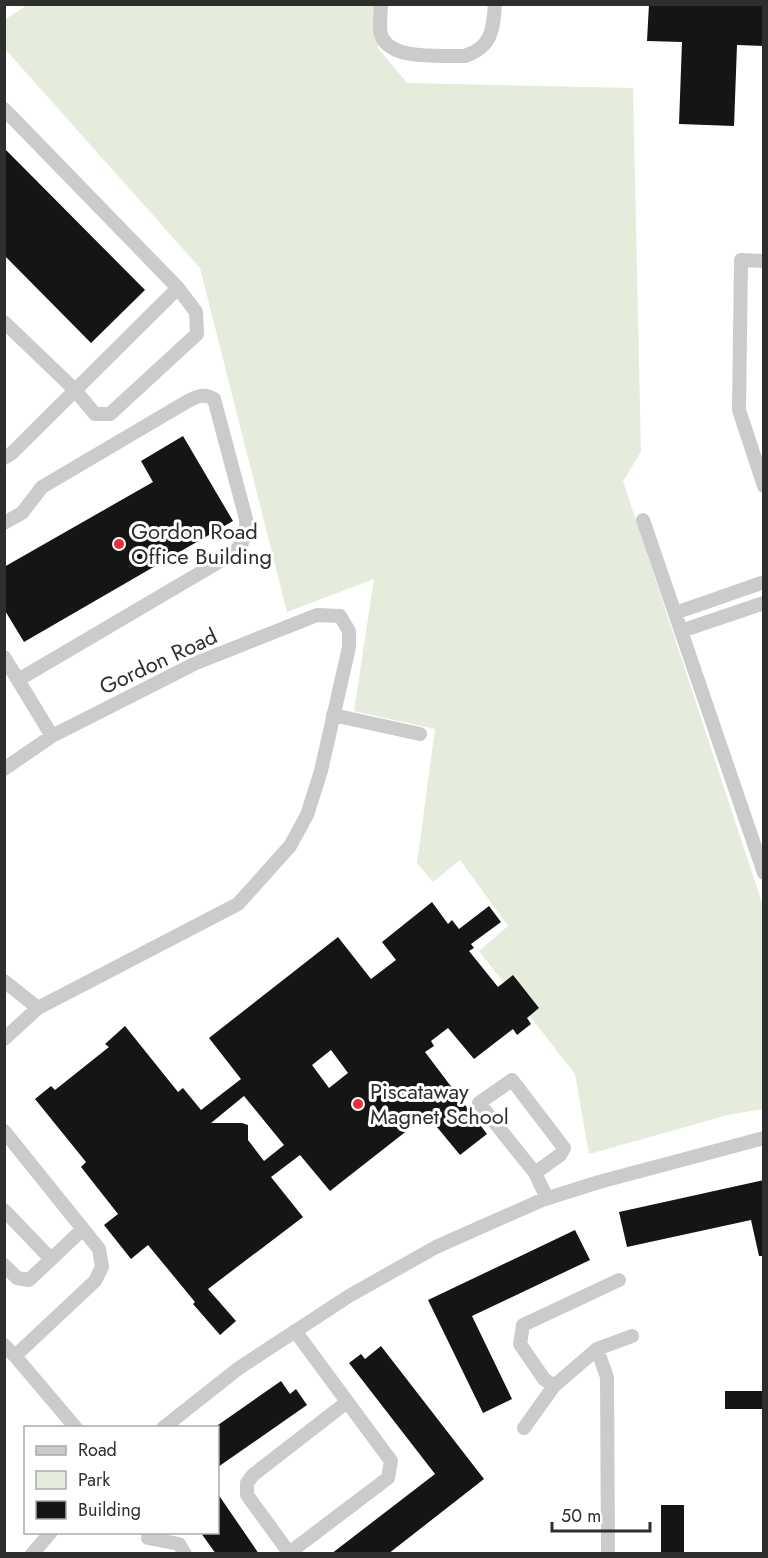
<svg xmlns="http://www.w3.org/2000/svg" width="768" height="1558" font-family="Jost,sans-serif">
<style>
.green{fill:#e5ecdc}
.building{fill:#151515;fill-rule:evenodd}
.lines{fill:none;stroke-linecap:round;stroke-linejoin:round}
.minor{stroke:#cbcbcb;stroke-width:14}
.poi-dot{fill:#e82e3e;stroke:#fff;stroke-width:2}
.labels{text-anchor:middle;stroke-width:6;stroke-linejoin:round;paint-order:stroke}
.poi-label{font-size:22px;fill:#2e2e2e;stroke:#fff;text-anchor:start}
.street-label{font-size:22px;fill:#2e2e2e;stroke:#fff}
</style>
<rect width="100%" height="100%" fill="#fff"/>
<!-- green -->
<path class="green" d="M29,4L377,5L378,48L407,83L633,88L641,452L623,481L763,906V1109L728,1115L589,1154L575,1074L479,951L508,926L460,860L433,882L417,863L435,729L354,711L374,579L287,612L200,268L5,49L4,20Z"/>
<!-- building -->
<path class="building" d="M649,4H764V46L737,45L734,126L679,124L682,42L647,41Z
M4,148L145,290L91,343L4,255Z
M183,436L233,521L24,642L4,609V567L153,482L141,461Z
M432,902L448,924L452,920L459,929L489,906L501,922L471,944L474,948L469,951L498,987L513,975L539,1008L527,1018L531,1024L517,1035L513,1029L474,1059L448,1028L431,1041L434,1046L425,1052L487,1134L460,1155L427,1115L330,1191L300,1155L271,1177L303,1217L208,1289L236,1321L220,1335L193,1304L195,1302L148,1245L131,1259L104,1225L118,1214L81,1167L86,1162L35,1099L51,1086L55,1090L109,1047L105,1044L125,1026L178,1092L183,1088L201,1110L241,1079L209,1038L338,937L371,979L396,960L382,942ZM331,1050L348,1073L329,1088L312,1065ZM244,1096L284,1145L264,1161L248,1140V1125L242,1123H211Z
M764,1180V1256H759L751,1220L627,1247L619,1212Z
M575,1230L590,1260L472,1316L512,1399L483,1413L428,1300Z
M381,1346L484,1479L388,1554H331L435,1474L349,1363L361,1354L365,1359Z
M281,1381L290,1394L296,1389L307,1405L218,1467V1425Z
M725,1391H764V1409H725Z
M218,1494L259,1554H216L201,1533H218Z
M661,1505H684V1554H661Z"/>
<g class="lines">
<!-- minor -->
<path class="minor" d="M381,4C381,14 378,29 382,37C392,61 444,55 465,56C492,47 493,30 495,4
M4,109L178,288L12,453L4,458
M764,261L741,260L739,410L764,486
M4,322L75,390L95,414H110L197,334L196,312L178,288
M643,520L764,873
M4,523L22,513L42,487L188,401C198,396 204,393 214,399L246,519C247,533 244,543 234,553L18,680
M675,613L764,582
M681,631L764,603
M4,657L52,736
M333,715L420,734
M4,769L52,736L196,663L317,615L340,616L349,631V647L321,771L307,815L290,846L238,904L38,1008L4,1039
M4,981L38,1008
M4,1131L99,1249L102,1267L95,1281L15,1356
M535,1173L560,1155L564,1148L512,1080L479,1103L535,1173L547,1198
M4,1210L51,1259
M4,1265L17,1278L29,1280L83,1229
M619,1280L523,1325L520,1344L544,1379L554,1386L597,1349L632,1336
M4,1345L15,1356L76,1428
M597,1349L607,1377L608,1554
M163,1428L239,1368L349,1296L436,1247L542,1200L599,1182L764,1138
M524,1428L554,1386
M148,1538L179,1544L185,1554
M289,1553L388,1478L391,1461L295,1331
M32,1554L51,1532
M290,1554L247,1495V1483L253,1475L347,1402"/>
</g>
<!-- markers -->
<g class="poi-dot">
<circle cx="119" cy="544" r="6"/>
<circle cx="358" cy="1104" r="6"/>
</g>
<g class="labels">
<!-- poi labels -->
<g class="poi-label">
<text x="131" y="539">Gordon Road<tspan x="131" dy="25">Office Building</tspan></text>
<text x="370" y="1099">Piscataway<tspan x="370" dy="25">Magnet School</tspan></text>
</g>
<!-- street labels -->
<g class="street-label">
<text transform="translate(158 661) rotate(-25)" y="8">Gordon Road</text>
</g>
</g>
<!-- border -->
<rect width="768" height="1558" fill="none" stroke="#2e2e2e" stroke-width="12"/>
<!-- legend -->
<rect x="24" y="1426" width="195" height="108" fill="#ffffff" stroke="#ababab" stroke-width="1.5"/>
<rect x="36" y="1446" width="30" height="9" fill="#cbcbcb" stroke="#ababab" stroke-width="1.5"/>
<text x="78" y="1456" font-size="18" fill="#2e2e2e">Road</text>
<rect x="36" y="1471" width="30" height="18" fill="#e5ecdc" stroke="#ababab" stroke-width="1.5"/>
<text x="78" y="1486" font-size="18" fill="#2e2e2e">Park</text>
<rect x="36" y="1501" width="30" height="18" fill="#151515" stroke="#ababab" stroke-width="1.5"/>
<text x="78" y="1516" font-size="18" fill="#2e2e2e">Building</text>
<!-- scale -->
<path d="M552 1522v9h98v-9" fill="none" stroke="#2e2e2e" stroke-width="3"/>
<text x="561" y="1522" font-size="18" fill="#2e2e2e" stroke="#ffffff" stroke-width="4.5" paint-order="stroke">50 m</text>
</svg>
